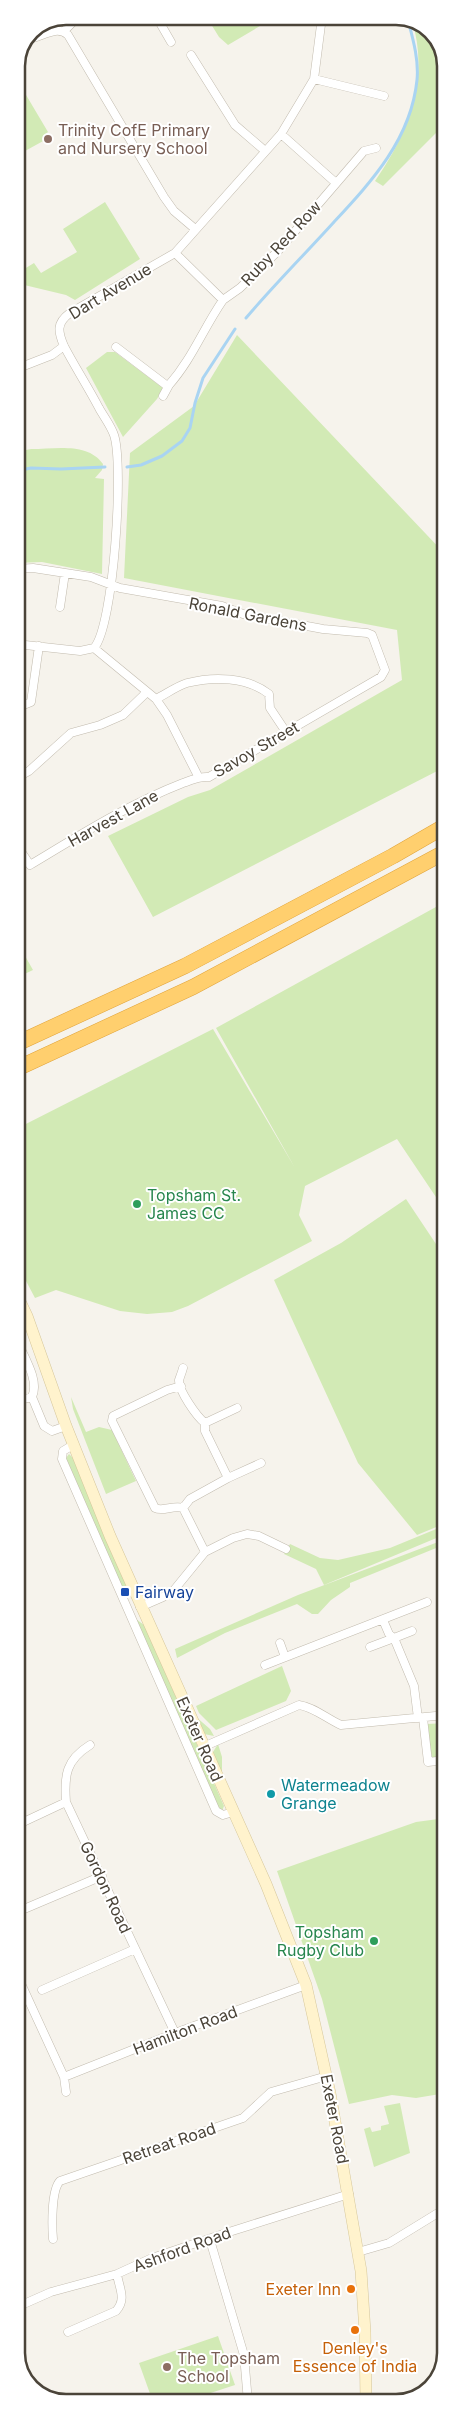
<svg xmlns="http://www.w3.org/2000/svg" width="462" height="2419" font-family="Inter,sans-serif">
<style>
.green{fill:#d2eab5}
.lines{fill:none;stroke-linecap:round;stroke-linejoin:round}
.stream{stroke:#a9d4f2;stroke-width:3}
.street-casing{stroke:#c2bbae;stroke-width:9}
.secondary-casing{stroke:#d6c79b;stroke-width:12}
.highway-casing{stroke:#e0a43c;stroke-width:16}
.street{stroke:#fff;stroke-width:8}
.secondary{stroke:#fff3cd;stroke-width:11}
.highway{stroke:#ffcf6e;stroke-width:15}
.education-dot{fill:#8d6e63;stroke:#fff;stroke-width:2}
.leisure-dot{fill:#2e9e5b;stroke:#fff;stroke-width:2}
.transit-dot{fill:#1a4fb4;stroke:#fff;stroke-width:2}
.culture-dot{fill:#0f9aa8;stroke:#fff;stroke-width:2}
.food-dot{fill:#e8710a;stroke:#fff;stroke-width:2}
.labels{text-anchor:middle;stroke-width:4;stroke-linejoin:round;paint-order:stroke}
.education-label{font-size:16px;fill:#785e54;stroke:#fff;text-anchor:start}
.street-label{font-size:16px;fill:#4b4439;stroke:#fff}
.leisure-label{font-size:16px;fill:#27864d;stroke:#fff;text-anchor:start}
.transit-label{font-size:16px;fill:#164399;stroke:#fff;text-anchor:start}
.culture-label{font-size:16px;fill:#0d838f;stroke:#fff;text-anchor:start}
.food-label{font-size:16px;fill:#c56008;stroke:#fff;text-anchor:end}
.rim{fill:none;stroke:#4b4439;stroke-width:2.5}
</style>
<rect width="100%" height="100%" fill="#f6f3ec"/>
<!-- green -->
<path class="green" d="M206,16H277L228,45L219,37Z
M412,21L431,31L445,59V133H436L383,186L375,181C408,134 430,78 412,21Z
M16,78L48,132L43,136L45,140L25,151L16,143Z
M105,202L140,259L75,300L66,295L16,283V274L34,263L41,273L77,252L63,229Z
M237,335L445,554V767L153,917L108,836L188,797L210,790L402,680L397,630L124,578L130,453L194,406Z
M107,352H115L163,388L157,399L123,437L86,368Z
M31,449C55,449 88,442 103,464L102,470L95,478L104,479L102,574L42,562L16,563V452Z
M445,902L446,1212L397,1139L305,1186L299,1215L312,1241L188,1306L172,1312L147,1314L120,1311L56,1290L35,1298L16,1262V1129L213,1029L295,1168L216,1028Z
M16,940L33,970L16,978Z
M406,1199L446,1259V1523L417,1535L358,1463L274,1280L341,1243Z
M71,1397L86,1432L99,1427L112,1430L136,1481L106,1494L73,1409Z
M69,1454L73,1458L127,1584L123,1589L66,1458Z
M446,1525V1534L324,1585L316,1569L284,1554L290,1544L320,1558L338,1560L390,1548Z
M446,1539V1544L350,1583V1587L331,1600L318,1614H312L297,1604L225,1633L177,1658L175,1649L298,1595Z
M136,1619L144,1625L147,1631L224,1806L222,1811L217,1805Z
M282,1666L291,1691L286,1701L216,1730L199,1713L196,1706Z
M195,1716L210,1729L214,1736L204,1734Z
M446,1723V1750L439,1751L440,1758L432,1759L427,1724Z
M218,1744L222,1757V1773L213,1752Z
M446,1818V2093L416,2098L392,2095L349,2104L322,1999L277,1871L416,1822Z
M400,2103L410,2153L374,2167L364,2129L370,2127L372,2132L381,2130V2126L389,2124L384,2106Z
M218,2336L235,2385L183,2402H153L139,2363Z"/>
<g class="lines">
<!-- stream -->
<path class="stream" d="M246,318C274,285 305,254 334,222C372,181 411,139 417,80C419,60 413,39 408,20
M127,467L141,465L162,456L182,441L190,428L195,403L203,378L235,329
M16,471L31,468L61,469L105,467"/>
<!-- street casing -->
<g class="street-casing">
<path id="street" d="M156,16L171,42
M64,31L79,16
M28,39C41,38 56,24 68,35L164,197L174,211L194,228
M191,55L235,125L264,150
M314,79L384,96
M281,134L336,183
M223,300L240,288L278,251L364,151L376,148
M116,347L166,385H169C192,359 203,329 223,300L175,253
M16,369L52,355L64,346
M163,396L169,385
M16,569L33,568L91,577L120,588L222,606L243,614L323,629L367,633L372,635L385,670L381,677L209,777C198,776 193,780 183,783C129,804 80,835 30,865L16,844
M60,607L65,573
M16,644L80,651L94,648C114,626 124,464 114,435C111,426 104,417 99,408C88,387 75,367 64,346C58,332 56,323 70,313L175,253L281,134L314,79L322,17
M94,648L156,699L167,715L198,776
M156,699C166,694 177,686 187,683C214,676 247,677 269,694L270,708L286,732
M16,708L31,702L39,646
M16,778L29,771L71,733L100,725L123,715L147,692
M17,1340C23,1356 40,1380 32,1397L44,1426L52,1431L66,1426
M181,1386L167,1390L113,1416L112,1421L155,1508C163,1512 173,1505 183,1508L205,1552
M17,1401L32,1397
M205,1423L237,1408
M73,1445L63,1451L62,1459L216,1811L223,1815L233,1812
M228,1478L261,1463
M183,1508L190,1499L228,1478L205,1431V1423C197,1417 178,1390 179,1380C180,1377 182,1372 183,1368
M140,1607L163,1597L174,1590L205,1552L233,1538L247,1534L259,1536L286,1549
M383,1620L389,1634L394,1638L412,1631
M280,1643L285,1657
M370,1647L394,1638L414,1686L418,1718
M265,1665L427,1602
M423,1718L428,1762L446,1760
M90,1745C66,1760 64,1775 66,1802L175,2033
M203,1747L299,1705C314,1707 327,1719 341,1725L446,1715
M17,1825L66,1802
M17,1912L102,1876
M17,1975L64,2077L66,2092
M42,1990L135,1949
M64,2077L175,2033L306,1985
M53,2239C52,2227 51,2190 60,2181L243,2118L271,2092L327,2076
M210,2240L244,2355L248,2402
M358,2252L389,2243L446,2208
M17,2307L51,2292L117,2274L152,2258L229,2232L349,2194
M68,2332L116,2311C127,2299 119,2288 117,2274
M17,2341L25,2376"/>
</g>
<!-- secondary casing -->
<g class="secondary-casing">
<path id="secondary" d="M17,1295L27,1316L66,1426L110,1536L266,1884L306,1985L330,2093L361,2271L365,2332L366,2402"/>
</g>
<!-- highway casing -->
<g class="highway-casing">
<path id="highway" d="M16,1044L185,966L393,856L445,826
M16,1069L193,987L445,852"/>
</g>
<!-- street -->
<use href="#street" class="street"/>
<!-- secondary -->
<use href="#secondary" class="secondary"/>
<!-- highway -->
<use href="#highway" class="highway"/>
</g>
<!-- markers -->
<g class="education-dot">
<circle cx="48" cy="139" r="5"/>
<circle cx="167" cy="2367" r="5"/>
</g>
<g class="leisure-dot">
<circle cx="137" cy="1204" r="5"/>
<circle cx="374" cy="1941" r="5"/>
</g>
<rect class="transit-dot" x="120" y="1587" width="10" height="10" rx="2.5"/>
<circle class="culture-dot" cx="271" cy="1794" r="5"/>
<g class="food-dot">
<circle cx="351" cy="2289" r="5"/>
<circle cx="355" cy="2330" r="5"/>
</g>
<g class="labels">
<!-- education labels -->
<g class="education-label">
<text x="58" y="136">Trinity CofE Primary<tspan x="58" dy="18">and Nursery School</tspan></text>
<text x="177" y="2364">The Topsham<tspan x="177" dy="18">School</tspan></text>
</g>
<!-- street labels -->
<g class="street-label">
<text transform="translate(281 243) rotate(-47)" y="6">Ruby Red Row</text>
<text transform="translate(110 291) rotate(-31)" y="6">Dart Avenue</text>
<text transform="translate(248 614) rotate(11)" y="6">Ronald Gardens</text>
<text transform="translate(256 749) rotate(-30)" y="6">Savoy Street</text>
<text transform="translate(113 818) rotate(-29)" y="6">Harvest Lane</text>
<text transform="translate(200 1739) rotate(66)" y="6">Exeter Road</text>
<text transform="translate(106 1887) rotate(65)" y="6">Gordon Road</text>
<text transform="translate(185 2030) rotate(-21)" y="6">Hamilton Road</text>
<text transform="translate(335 2119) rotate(79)" y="6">Exeter Road</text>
<text transform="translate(169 2143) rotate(-19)" y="6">Retreat Road</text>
<text transform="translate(182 2249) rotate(-20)" y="6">Ashford Road</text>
</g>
<!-- leisure labels -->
<g class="leisure-label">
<text x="147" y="1201">Topsham St.<tspan x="147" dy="18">James CC</tspan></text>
<text x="364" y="1938" text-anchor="end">Topsham<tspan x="364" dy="18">Rugby Club</tspan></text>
</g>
<!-- transit labels -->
<g class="transit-label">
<text x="135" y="1598">Fairway</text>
</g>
<!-- culture labels -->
<g class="culture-label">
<text x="281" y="1791">Watermeadow<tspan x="281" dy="18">Grange</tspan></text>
</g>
<!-- food labels -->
<g class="food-label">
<text x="341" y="2295">Exeter Inn</text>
<text x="355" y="2354" text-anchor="middle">Denley's<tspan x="355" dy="18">Essence of India</tspan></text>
</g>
</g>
<!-- crop -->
<path d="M0 0H462V2419H0ZM66 25H396A41 41 0 0 1 437 66V2353A41 41 0 0 1 396 2394H66A41 41 0 0 1 25 2353V66A41 41 0 0 1 66 25Z" fill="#fff" fill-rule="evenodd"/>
<path class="rim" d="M66 25H396A41 41 0 0 1 437 66V2353A41 41 0 0 1 396 2394H66A41 41 0 0 1 25 2353V66A41 41 0 0 1 66 25Z"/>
</svg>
